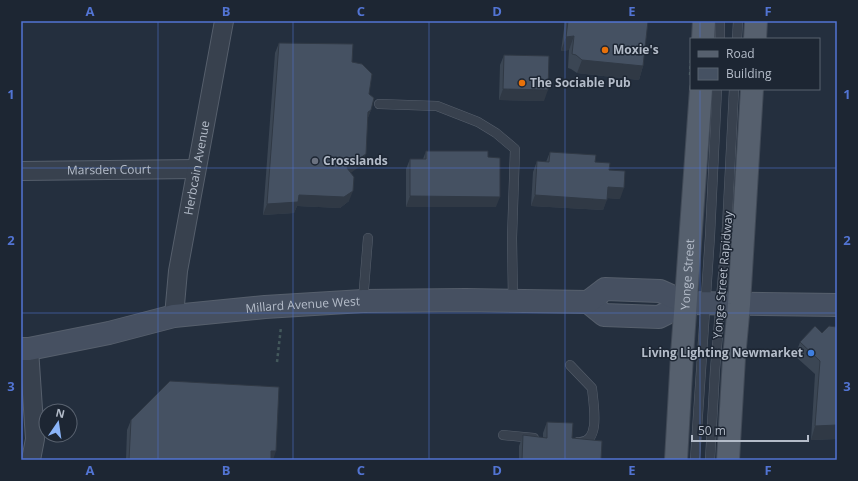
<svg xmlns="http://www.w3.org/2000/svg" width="858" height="481" font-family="'Open Sans',sans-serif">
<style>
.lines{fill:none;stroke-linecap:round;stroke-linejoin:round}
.service-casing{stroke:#565f6c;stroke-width:10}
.minor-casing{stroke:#565f6c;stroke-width:20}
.secondary-casing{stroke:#565f6c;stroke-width:24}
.primary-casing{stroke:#414a57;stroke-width:24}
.path{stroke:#44595c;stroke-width:2.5;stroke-dasharray:3 3;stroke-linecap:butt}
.service{stroke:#38414e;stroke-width:9}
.minor{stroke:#38414e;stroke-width:18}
.secondary{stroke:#465061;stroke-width:22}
.primary{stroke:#56606e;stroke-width:22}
.wall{fill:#3b4654}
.shaded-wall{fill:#303945}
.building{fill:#455162;stroke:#303945}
.grid{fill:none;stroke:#5274d3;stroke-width:1;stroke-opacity:0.55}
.food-dot{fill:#e8710a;stroke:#1d2633;stroke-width:1.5}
.worship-dot{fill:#6b7280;stroke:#1d2633;stroke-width:1.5}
.shop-dot{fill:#3f7fe0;stroke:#1d2633;stroke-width:1.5}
.labels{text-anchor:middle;stroke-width:3;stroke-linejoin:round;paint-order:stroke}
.poi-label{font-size:12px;font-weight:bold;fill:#b4bcc9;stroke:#1d2633;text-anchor:start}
.street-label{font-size:12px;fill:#b4bcc9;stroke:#1d2633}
.neatline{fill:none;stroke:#5274d3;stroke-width:1.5}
.grid-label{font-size:13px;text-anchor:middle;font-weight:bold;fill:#5274d3}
</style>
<rect width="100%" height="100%" fill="#242f3e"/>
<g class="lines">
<!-- service casing -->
<g class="service-casing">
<path id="service" d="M720,39V21
M737,39L738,21
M379,104L437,106L478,122L496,133L515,149L512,238L513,301
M363,301L368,238
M570,365L592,388C593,402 602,445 578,442
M503,435L534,438
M695,460L710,236L717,89
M710,460L715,370L727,227L734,89"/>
</g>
<!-- minor casing -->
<g class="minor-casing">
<g id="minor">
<path id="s1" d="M21,171L196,169"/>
<path id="s2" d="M174,316L178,271L224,21"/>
<path d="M29,349L35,439L31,460"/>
</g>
</g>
<!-- secondary casing -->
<g class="secondary-casing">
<g id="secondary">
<path d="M588,302L604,315L659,317L687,303"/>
<path id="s3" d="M21,349H29L109,333L174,316L265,307L363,301L466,300L588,302L605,289L660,291L687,303L837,305"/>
</g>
</g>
<!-- primary casing -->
<g class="primary-casing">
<g id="primary">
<path d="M703,39L704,21"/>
<path d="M755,39L756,21"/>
<path id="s4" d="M676,460L682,355L701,89"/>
<path d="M728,460L734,358L739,304L752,89"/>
</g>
</g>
<!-- path -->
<path class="path" d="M690,75L691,59
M277,362L281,327"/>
<!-- service -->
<use href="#service" class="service"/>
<!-- minor -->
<use href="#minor" class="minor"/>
<!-- secondary -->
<use href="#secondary" class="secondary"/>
<!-- primary -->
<use href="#primary" class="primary"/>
</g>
<!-- wall -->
<path class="wall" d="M565,21H648L643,66L639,80L577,73L571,69L568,68L569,50L561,51Z
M279,43L352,62L369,94L371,110L367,120L362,165L350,172L349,201L340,208L297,206L294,213L263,215L275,53Z
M504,55L544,101L499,100L500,65Z
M426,151L488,157L496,207H406V169L410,159H423Z
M550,152L595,162L609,170L620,199L607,198L603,210L531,206L533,172L537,161L546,162Z
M822,333L837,439L811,440L815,374L795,356L800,342Z
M131,420L273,460H126L127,430Z
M547,422L572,438L601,460H519V446L523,435L543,438V433Z"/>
<!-- shaded-wall -->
<path class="shaded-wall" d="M574,36L569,50L561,51L566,37Z
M582,60L643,66L639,80L577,73Z
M503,89L548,90L544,101L499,100Z
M371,110L367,120L364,123L368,112Z
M366,154L362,165L345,177L348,166Z
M608,187L624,188L620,199L604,198Z
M353,191L349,201L340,208L297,206L294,213L263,215L267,204L299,195Z
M535,195L607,200L603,210L531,206Z
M410,196L500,197L496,207H406Z
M837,425V439L811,440L815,426Z
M271,451H276L273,460H268Z"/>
<!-- building -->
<path class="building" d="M568,21H648L643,66L582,60L576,55L572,54L574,36L566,37Z
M279,43L353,44L352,62L362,64L372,74L369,94L374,98L371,110L368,112L366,154L348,166L347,168L354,177L353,191L344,197L299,195L298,202L267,204Z
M504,55L549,56L548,90L503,89Z
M426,151H488V157L500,158V197L410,196V159H426Z
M550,152L596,155L595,162L610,163L609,170L625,171L624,188L608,187L607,200L535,195L537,161L549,162Z
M815,326L822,333L829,326L837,327V425L815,426L820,361L800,342Z
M170,381L279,387L276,451H271V460H129L131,420Z
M547,422L573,423L572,438L602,441L601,460H522L523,435L547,438Z"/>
<!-- grid -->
<path class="grid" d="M158,21V460M293,21V460M429,21V460M565,21V460M700,21V39M700,89V460M21,168H837M21,313H837"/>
<!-- markers -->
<g class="food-dot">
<circle cx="605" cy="50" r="4"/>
<circle cx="522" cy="83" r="4"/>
</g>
<circle class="worship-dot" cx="315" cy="161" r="4"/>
<circle class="shop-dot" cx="811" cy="353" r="4"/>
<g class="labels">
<!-- poi labels -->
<g class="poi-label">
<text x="613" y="54">Moxie's</text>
<text x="530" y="87">The Sociable Pub</text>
<text x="323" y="165">Crosslands</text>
<text x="803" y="357" text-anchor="end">Living Lighting Newmarket</text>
</g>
<!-- street labels -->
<g class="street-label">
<text dy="4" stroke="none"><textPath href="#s2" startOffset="150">Herbcain Avenue</textPath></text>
<text dy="4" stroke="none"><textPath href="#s1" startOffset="88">Marsden Court</textPath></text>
<text dy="4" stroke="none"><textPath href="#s4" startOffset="186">Yonge Street</textPath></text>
<text transform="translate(723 275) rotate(-85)" y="4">Yonge Street Rapidway</text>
<text dy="4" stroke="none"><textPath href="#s3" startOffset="286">Millard Avenue West</textPath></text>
</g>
</g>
<!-- border -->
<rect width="858" height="481" fill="none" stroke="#1d2633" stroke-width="44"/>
<!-- legend -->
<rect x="690" y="38" width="130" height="52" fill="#1d2633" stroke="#59626f"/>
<rect x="698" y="51" width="20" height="6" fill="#56606e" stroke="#59626f"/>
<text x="726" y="58" font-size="12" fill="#b4bcc9">Road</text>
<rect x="698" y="68" width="20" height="12" fill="#455162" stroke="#59626f"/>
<text x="726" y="78" font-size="12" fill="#b4bcc9">Building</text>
<!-- north arrow -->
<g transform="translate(58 423) rotate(13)"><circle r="19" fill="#1d2633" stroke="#59626f"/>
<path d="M0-3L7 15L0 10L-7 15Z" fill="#8ab4f8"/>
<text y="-6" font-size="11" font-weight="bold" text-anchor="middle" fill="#b4bcc9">N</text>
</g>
<!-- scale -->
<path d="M692 435v6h116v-6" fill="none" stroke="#b4bcc9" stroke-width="2"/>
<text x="698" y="435" font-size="12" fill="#b4bcc9" stroke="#1d2633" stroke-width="3" paint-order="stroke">50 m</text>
<rect x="22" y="22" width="814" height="437" class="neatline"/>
<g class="grid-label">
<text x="90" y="16">A</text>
<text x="226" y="16">B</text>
<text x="361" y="16">C</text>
<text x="497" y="16">D</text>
<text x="632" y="16">E</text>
<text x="768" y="16">F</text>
<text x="11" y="99">1</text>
<text x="847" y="99">1</text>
<text x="11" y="245">2</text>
<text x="847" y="245">2</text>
<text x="11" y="391">3</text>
<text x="847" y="391">3</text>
<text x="90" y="475">A</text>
<text x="226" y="475">B</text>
<text x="361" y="475">C</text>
<text x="497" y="475">D</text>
<text x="632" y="475">E</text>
<text x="768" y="475">F</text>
</g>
</svg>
